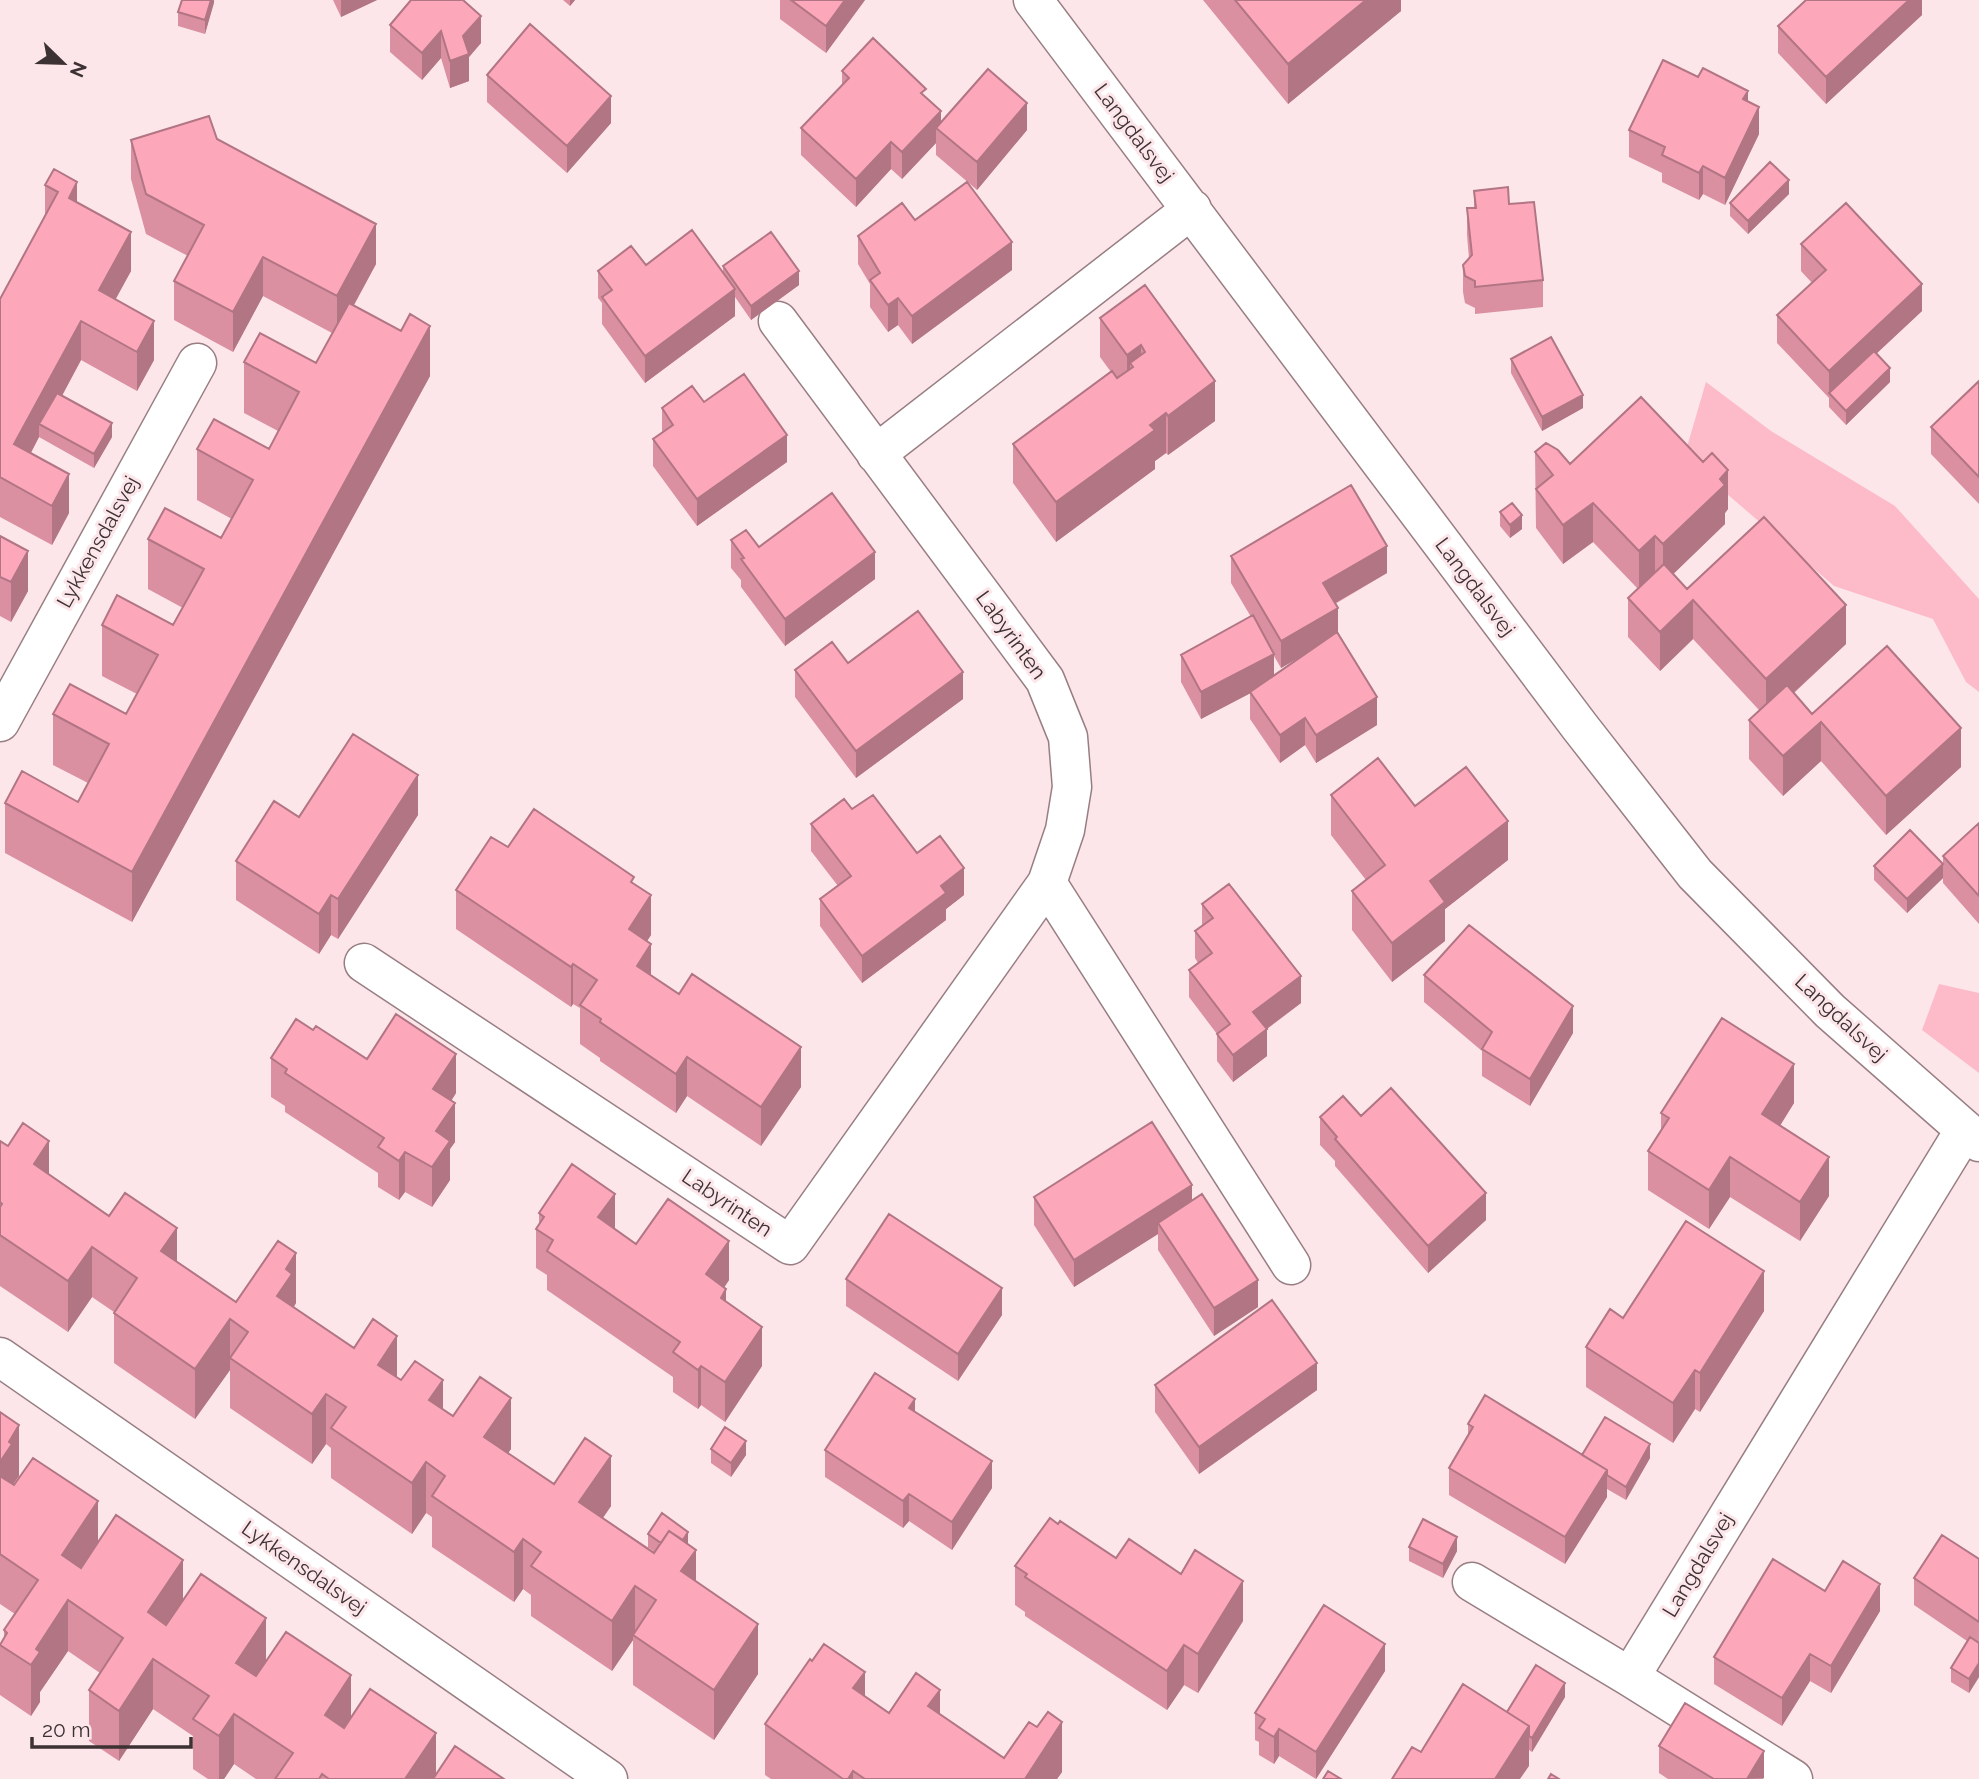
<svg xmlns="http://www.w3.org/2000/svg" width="1979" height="1779" font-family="Raleway,sans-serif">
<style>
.green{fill:#fdbbc9}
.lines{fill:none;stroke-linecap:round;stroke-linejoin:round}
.minor-casing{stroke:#987e83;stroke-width:41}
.minor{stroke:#fff;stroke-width:38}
.wall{fill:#da90a1;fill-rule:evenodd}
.shaded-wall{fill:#b17583}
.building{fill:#fda7bb;stroke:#b17583;stroke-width:2}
.labels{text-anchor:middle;stroke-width:6;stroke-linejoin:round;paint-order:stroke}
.street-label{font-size:21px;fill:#3c3133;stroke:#fce6ea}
</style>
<rect width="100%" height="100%" fill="#fce6ea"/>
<!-- green -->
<path class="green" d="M1706,382L1771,431L1895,506L1979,599V692L1966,682L1933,619L1834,586L1684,457Z
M1939,984L1979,993V1073L1922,1030Z"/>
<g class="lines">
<!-- minor casing -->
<g class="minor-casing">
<path id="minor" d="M1033,0L1580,727L1695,874L1830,1011L1979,1142
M876,454L1192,209
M0,722L197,363
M1047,883L1291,1265
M364,963L790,1245L1047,883L1065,830L1072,787L1068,737L1045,680L778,321
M0,1357L608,1779
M1472,1582L1630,1677L1793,1779
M1630,1677L1964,1131"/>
</g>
<!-- minor -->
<use href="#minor" class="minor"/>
</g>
<!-- wall -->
<path class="wall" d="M214,0L205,34L178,26V12Z
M333,0H377L341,17Z
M411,0L481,43L469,57V81L450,88L441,58L422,80L390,52V25Z
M563,0H575L570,6Z
M780,0H865L826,53L780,19Z
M1203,0H1401V11L1288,104Z
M1922,0V15L1826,104L1778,53V26Z
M842,71L926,98L941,123L1027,130L977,190L936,155V143L902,179L891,169L856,207L801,155V128L842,86Z
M487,75L611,123L567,173L487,102Z
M1748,102L1759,134L1725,205L1703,194L1699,200L1662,182V173L1629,157V130Z
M217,139L376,264L354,305L430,376L132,922L5,853V803L78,802L88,783L53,765V714H126L137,694L102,676V625H173L183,608L148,589V539L221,538L232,519L197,500V449H269L278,431L244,413V362L316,363L332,333L263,296L233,352L174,320V281L188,256L146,234L131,179V140Z
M45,185L77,202L131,271L115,299L154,360L137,391L81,360L62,396L112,437L94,468L39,437L31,453L69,513L52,545L0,517V299L45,217Z
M1474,191L1509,204L1543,280V307L1475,314V308L1465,303L1463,292V265L1469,258L1467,235V208H1474Z
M1789,194L1748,234L1730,216V203Z
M915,220L1012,270L912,344L898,325L888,332L870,307V284L858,264V236Z
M1801,244L1922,311L1876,354L1890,382L1846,425L1829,407V398L1777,343V315L1812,283L1801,271Z
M646,265L723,273V266L799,285L751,320L735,297V316L645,383L602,324V303L598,298V271Z
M1145,285L1215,421L1168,455L1166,453L1155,461V469L1056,542L1013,483V444L1111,372L1100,357V318Z
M1511,359L1583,408L1542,431L1511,373Z
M1979,381V504L1931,454V427Z
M704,402L787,462L697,526L653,466V439L662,432V408Z
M1535,452L1570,464L1728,509L1725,513V524L1673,574L1687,589L1846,644L1794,693L1812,714L1961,767L1886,835L1821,761L1783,796L1749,759V720L1759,710L1693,639L1660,671L1628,637V598L1638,589L1593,542L1563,564L1536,528Z
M1500,512L1522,529L1510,538L1500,526Z
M0,536L28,591L11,622L0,616Z
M731,540L759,547L875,579L785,646L741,587V580L731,568Z
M1231,556L1387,573L1335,604L1338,632L1377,725L1316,763L1305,745L1280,763L1250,719V693L1201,719L1181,682V655L1251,617L1231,583ZM1274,656L1281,668L1302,656L1274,675Z
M848,663L963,699L856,778L795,697V670Z
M1331,795L1415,806L1508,860L1445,909V941L1392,982L1352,930V891L1366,880L1331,835Z
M852,809L917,853L964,895L946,909V920L862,983L820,926V899L838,886L811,851V824Z
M418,815L338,939L331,935L319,954L236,900V861L299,817Z
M1979,823V924L1943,883V878L1907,913L1874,880V866L1943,863V856Z
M508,847L634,884L651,935L647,941L651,976L801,1087L761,1146L687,1096L676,1113L600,1061V1058L580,1044V1008L573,1004L571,1007L456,929V890Z
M1202,904L1301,1003L1267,1029V1056L1233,1082L1217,1061V1034L1189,997V970L1198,963L1195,958V931L1202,926Z
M1424,975L1573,1033L1530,1106L1482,1076V1051L1424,1002Z
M313,1030L367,1059L456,1093L451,1101L455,1142L450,1149V1180L432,1207L405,1192L399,1200L378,1187V1173L285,1112V1106L271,1097V1058Z
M1794,1103L1780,1126L1829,1196L1800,1241L1730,1197L1709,1229L1648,1190V1151L1661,1130V1113Z
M1361,1116L1486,1220L1428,1273L1335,1166V1161L1320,1145V1117Z
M0,1141L236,1302L296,1303L294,1307L453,1416L511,1449L508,1453L554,1484L611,1506L603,1518L655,1552L648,1548V1534L688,1544L696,1582L758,1674L714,1740L633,1685V1640L612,1671L531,1616V1595L523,1589L514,1602L432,1547V1517L426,1513L412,1534L331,1478V1448L326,1444L312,1464L230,1408V1370L195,1419L114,1363V1312L92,1297L68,1332L0,1286Z
M1034,1197L1192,1200L1258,1307L1214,1336L1158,1250V1234L1074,1287L1034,1225Z
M539,1213L615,1229L636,1244L729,1280L724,1288L726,1302L762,1366L725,1422L701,1405L698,1409L673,1392V1377L547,1290V1275L536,1268V1229L539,1226Z
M846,1279L1002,1315L958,1381L846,1306Z
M1764,1311L1700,1412L1695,1409L1673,1443L1586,1387V1347L1623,1318Z
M1155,1385L1317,1390L1199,1474L1155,1412Z
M915,1411L992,1488L952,1550L909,1521L903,1528L825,1477V1450Z
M0,1412L19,1476L13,1484L183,1601L266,1661L436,1775L504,1779H256L234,1764L224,1779H208L193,1769V1736L153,1709L119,1761L89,1741V1690L100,1673L68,1651L40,1692V1702L31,1716L0,1695V1644L4,1639V1630L15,1614L0,1604Z
M1468,1424L1582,1455L1650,1458L1626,1500L1607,1489V1497L1565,1564L1449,1495V1468L1468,1436Z
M711,1449L746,1455L731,1477L711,1463Z
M1058,1524L1116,1558L1243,1621L1198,1693L1184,1685L1167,1710L1025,1616V1612L1015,1605V1566Z
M1409,1547L1457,1551L1443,1578L1409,1561Z
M1979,1559V1677L1969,1693L1951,1682V1668L1967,1641L1914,1605V1578Z
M1825,1591L1880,1611L1831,1693L1810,1681L1782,1726L1714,1684V1657Z
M1385,1671L1316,1779L1279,1756L1274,1764L1259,1755V1742L1255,1740V1713Z
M865,1696L889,1713L940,1714L1004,1758L1062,1772L1057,1779H771L765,1775V1724Z
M1565,1697L1532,1752L1529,1750V1766L1421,1752L1507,1712Z
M1659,1746L1764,1778L1763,1779H1668L1659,1773Z"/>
<!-- shaded-wall -->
<path class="shaded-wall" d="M211,0H214V3L205,34V20Z
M341,0H377L341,17Z
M570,0H575L570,6Z
M845,0H865L826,53V26Z
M1366,0H1401V11L1288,104V64Z
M1909,0H1922V15L1826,104V77Z
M481,16V43L469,57V81L450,88V61L463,36Z
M441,31V58L422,80V53Z
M1748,91V118L1743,99Z
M611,96V123L567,173V146Z
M1027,103V130L977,190V162Z
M1759,107V134L1725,205V178Z
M941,111V132L936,128V143L902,179V152Z
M891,142V169L856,207V179Z
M1703,166V194L1699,200V173Z
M1789,180V194L1748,234V221Z
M77,182V221L69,198Z
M376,224V264L337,336V296Z
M131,232V271L99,330V290Z
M1012,242V270L912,344V316Z
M263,257V296L233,352V312Z
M799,271V285L751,320V306Z
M1922,284V311L1831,396L1829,393V371Z
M735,289V316L645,383V356Z
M898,298V325L888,332V305Z
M81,321V360L45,427L39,424V437L14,484V444Z
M154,321V360L137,391V352Z
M430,326V376L132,922V872Z
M1141,345V385L1133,367L1130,363V392L1127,394V355Z
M1890,368V382L1846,425V411Z
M1215,381V421L1168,455V416Z
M1583,395V408L1542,431V417Z
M1166,413V453L1155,461V469L1056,542V502Z
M112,423V437L94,468V454Z
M787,435V462L697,526V499Z
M1728,470V509L1725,513V524L1663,584V544Z
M69,474V513L52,545V506Z
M1593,503V542L1563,564V525Z
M1522,515V529L1510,538V525Z
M1655,536V576L1639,590V551Z
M1387,546V573L1323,610V583Z
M28,551V591L11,622V582Z
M875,552V579L785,646V619Z
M1693,600V639L1660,671V632Z
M1846,605V644L1766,718V679Z
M1338,608V635L1281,668V641Z
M1274,654V681L1201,719V692Z
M963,672V699L856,778V751Z
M1377,697V725L1316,763V735Z
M1305,718V745L1280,763V735Z
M1821,722V761L1783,796V756Z
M1961,728V767L1886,835V796Z
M418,775V815L338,939V899Z
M1508,821V860L1445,909V941L1392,982V943L1430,881Z
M1943,864V878L1907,913V899Z
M964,868V895L946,909V920L862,983V956L941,886Z
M331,895V935L319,954V914Z
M651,895V935L629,969V929Z
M651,944V984L637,966Z
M573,964V1004L571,1007V967Z
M1301,976V1003L1253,1039V1012Z
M1573,1006V1033L1530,1106V1079Z
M1267,1029V1056L1233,1082V1055Z
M801,1047V1087L761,1146V1107Z
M456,1054V1093L433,1129V1089Z
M687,1057V1096L676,1113V1074Z
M1794,1064V1103L1762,1154V1114Z
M455,1103V1142L450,1149V1180L432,1207V1167L436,1131Z
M49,1141V1192L34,1164Z
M405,1152V1192L399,1200V1161Z
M1730,1157V1197L1709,1229V1190Z
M1829,1157V1196L1800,1241V1202Z
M1192,1185V1212L1158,1223V1234L1074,1287V1260Z
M1486,1193V1220L1428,1273V1246Z
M615,1194V1233L598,1217Z
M177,1228V1278L161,1251Z
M729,1241V1280L706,1314V1274Z
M92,1247V1297L68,1332V1281Z
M296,1253V1303L292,1309L277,1296L286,1269Z
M1764,1271V1311L1700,1412V1373Z
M1258,1280V1307L1214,1336V1308Z
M1002,1288V1315L958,1381V1354Z
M726,1289V1329L721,1298Z
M230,1319V1370L195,1419V1369Z
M762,1327V1366L725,1422V1382Z
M397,1336V1386L378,1365Z
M1317,1363V1390L1199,1474V1447Z
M701,1366V1405L698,1409V1370Z
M1695,1370V1409L1673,1443V1403Z
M443,1380V1430L429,1400Z
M326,1394V1444L312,1464V1414Z
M511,1398V1449L484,1487V1437Z
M915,1399V1426L909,1408Z
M19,1425V1476L12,1486L0,1513V1462L9,1442Z
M746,1441V1455L731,1477V1463Z
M1650,1444V1458L1626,1500V1487Z
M611,1456V1506L579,1552V1502Z
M992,1461V1488L952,1550V1522Z
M426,1462V1513L412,1534V1483Z
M1607,1470V1497L1565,1564V1537Z
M909,1494V1521L903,1528V1501Z
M98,1501V1552L62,1606V1555Z
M688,1532V1546L674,1552Z
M1457,1537V1551L1443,1578V1564Z
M523,1539V1589L514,1602V1552Z
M696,1550V1600L681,1571Z
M183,1560V1610L148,1663V1612Z
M1243,1581V1621L1198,1693V1654Z
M1880,1584V1611L1831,1693V1666Z
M635,1586V1636L633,1635V1640L612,1671V1621Z
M68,1600V1651L40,1692V1702L31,1716V1665L36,1649Z
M266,1618V1668L236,1713V1663Z
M758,1624V1674L714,1740V1690Z
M1385,1644V1671L1316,1779V1752Z
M1184,1645V1685L1167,1710V1671Z
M1810,1654V1681L1782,1726V1698Z
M153,1659V1709L119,1761V1711Z
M1979,1663V1677L1969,1693V1679Z
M865,1672V1722L853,1688Z
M351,1675V1725L325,1765V1715Z
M1565,1683V1697L1532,1752V1738Z
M940,1690V1740L928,1706Z
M234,1714V1764L224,1779H219V1736Z
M1062,1722V1772L1057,1779H1025Z
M1529,1726V1766L1520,1779H1495Z
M1279,1729V1756L1274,1764V1737Z
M436,1733V1779H405Z
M1764,1751V1778L1747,1779Z
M853,1771V1779H848Z"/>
<!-- building -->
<path class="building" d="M182,0H211L205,20L178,12Z
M411,0H463L481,16L463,36L469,54L450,61L441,31L422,53L390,25Z
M791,0H845L826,26Z
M1235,0H1366L1288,64Z
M1806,0H1909L1826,77L1778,26Z
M530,24L611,96L567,146L487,75Z
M873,38L926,89L921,93L941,111L902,152L891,142L856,179L801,128L849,78L842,71Z
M1663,60L1698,77L1703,68L1748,91L1743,99L1759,107L1725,178L1703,166L1699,173L1662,155L1665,147L1629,130Z
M988,69L1027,103L977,162L936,128Z
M209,116L217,139L376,224L337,296L263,257L233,312L174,281L204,225L146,194L131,140Z
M1770,162L1789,180L1748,221L1730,203Z
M54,169L77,182L69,198L131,232L99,290L154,321L137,352L81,321L14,444L69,474L52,506L0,477V299L58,192L45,185Z
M967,182L1012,242L912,316L898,298L888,305L870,280L880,273L858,236L902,203L915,220Z
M1508,187L1509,204L1534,202L1543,280L1475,287V281L1465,276L1463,265L1472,255L1467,208H1476L1474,191Z
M1846,203L1922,284L1829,371L1777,315L1826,270L1801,244Z
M692,230L735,289L645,356L602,297L612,290L598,271L631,246L646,265Z
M771,232L799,271L751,306L723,266Z
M1145,285L1215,381L1168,416L1166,413L1150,425L1155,430L1056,502L1013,444L1112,371L1117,378L1133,367L1130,363L1145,352L1141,345L1127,355L1100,318Z
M349,303L401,331L410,314L430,326L132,872L5,803L22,771L78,802L109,744L53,714L70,684L126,714L158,655L102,625L117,595L173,625L204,569L148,539L165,508L221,538L253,480L197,449L214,419L269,449L299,392L244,362L260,333L316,363Z
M1551,337L1583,395L1542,417L1511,359Z
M1874,351L1890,368L1846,411L1829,393Z
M744,374L787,435L697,499L653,439L673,425L662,408L692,386L704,402Z
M1979,381V477L1931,427Z
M57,393L112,423L94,454L39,424Z
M1641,397L1703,462L1712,453L1728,470L1720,479L1725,485L1663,544L1655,536L1639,551L1593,503L1563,525L1536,489L1553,475L1535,452L1546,443L1558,450L1570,464Z
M1351,485L1387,546L1323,583L1338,608L1281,641L1231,556Z
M832,493L875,552L785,619L741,559L744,558L731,540L746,530L759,547Z
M1512,503L1522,515L1510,525L1500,512Z
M1764,517L1846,605L1766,679L1693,600L1660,632L1628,598L1664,564L1687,589Z
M0,536L28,551L11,582L0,577Z
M918,611L963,672L856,751L795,670L832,642L848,663Z
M1253,615L1274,654L1201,692L1181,655Z
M1337,632L1377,697L1316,735L1305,718L1280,735L1250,692Z
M1887,646L1961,728L1886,796L1821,722L1783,756L1749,720L1787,685L1812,714Z
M353,734L418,775L338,899L331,895L319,914L236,861L274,801L299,817Z
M1378,758L1415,806L1466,767L1508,821L1430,881L1445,902L1392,943L1352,891L1385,865L1331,795Z
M873,795L917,853L940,836L964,868L941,886L946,893L862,956L820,899L851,876L811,824L844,799L852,809Z
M534,809L634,877L631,882L651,895L629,929L651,944L637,966L679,994L692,974L801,1047L761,1107L687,1057L676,1074L600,1022L601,1019L580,1005L597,980L573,964L571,967L456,890L491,837L508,847Z
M1979,823V896L1943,856Z
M1910,830L1943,864L1907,899L1874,866Z
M1229,884L1301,976L1253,1012L1267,1029L1233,1055L1217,1034L1230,1024L1189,970L1212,953L1195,931L1213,918L1202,904Z
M1469,925L1573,1006L1530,1079L1482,1049L1492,1032L1424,975Z
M396,1014L456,1054L433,1089L455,1103L436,1131L450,1141L432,1167L405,1152L399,1161L378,1147L384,1138L285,1073L287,1069L271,1058L296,1019L313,1030L316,1026L367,1059Z
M1722,1018L1794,1064L1762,1114L1829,1157L1800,1202L1730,1157L1709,1190L1648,1151L1669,1118L1661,1113Z
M1391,1088L1486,1193L1428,1246L1335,1139L1337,1137L1320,1117L1343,1096L1361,1116Z
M1152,1122L1192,1185L1074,1260L1034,1197Z
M23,1123L49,1141L34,1164L109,1216L125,1193L177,1228L161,1251L236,1302L278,1241L296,1253L286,1269L292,1274L277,1296L354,1348L373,1319L397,1336L378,1365L401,1380L415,1361L443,1380L429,1400L453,1416L480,1377L511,1398L484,1437L554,1484L585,1438L611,1456L579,1502L654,1553L669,1531L696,1550L681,1571L758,1624L714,1690L633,1635L656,1600L635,1586L612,1621L531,1566L541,1552L523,1539L514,1552L432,1496L445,1476L426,1462L412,1483L331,1428L346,1407L326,1394L312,1414L230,1358L248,1332L230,1319L195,1369L114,1313L137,1278L92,1247L68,1281L0,1235V1207L2,1204L0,1202V1141L8,1146Z
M572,1164L615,1194L598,1217L636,1244L668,1199L729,1241L706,1274L726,1289L721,1298L762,1327L725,1382L701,1366L698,1370L673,1352L680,1342L547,1251L553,1240L536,1229L544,1217L539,1213Z
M1202,1194L1258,1280L1214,1308L1158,1223Z
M889,1214L1002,1288L958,1354L846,1279Z
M1686,1221L1764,1271L1700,1373L1695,1370L1673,1403L1586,1347L1610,1309L1623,1318Z
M1272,1300L1317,1363L1199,1447L1155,1385Z
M875,1373L915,1399L909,1408L992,1461L952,1522L909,1494L903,1501L825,1450Z
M1485,1395L1607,1470L1565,1537L1449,1468L1473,1427L1468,1424Z
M0,1412L19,1425L9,1442L12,1444L0,1462Z
M1605,1417L1650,1444L1626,1487L1607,1475V1470L1582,1455Z
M725,1427L746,1441L731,1463L711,1449Z
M33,1458L98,1501L62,1555L81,1568L116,1515L183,1560L148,1612L166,1625L201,1574L266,1618L236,1663L256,1676L286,1632L351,1675L325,1715L344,1728L370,1689L436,1733L405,1779H329L322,1774L319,1779H275L293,1753L234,1714L219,1736L193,1719L209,1696L153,1659L119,1711L89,1690L123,1638L68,1600L36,1649L40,1652L31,1665L0,1645L7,1633L4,1630L38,1580L0,1554V1476L14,1485Z
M662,1513L688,1532L683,1540L669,1531L661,1543L648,1534Z
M1050,1518L1058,1524L1060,1521L1116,1558L1129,1539L1181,1574L1195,1550L1243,1581L1198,1654L1184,1645L1167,1671L1025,1577L1027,1574L1015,1566Z
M1423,1519L1457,1537L1443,1564L1409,1547Z
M1942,1535L1979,1559V1622L1914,1578Z
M1773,1559L1825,1591L1843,1561L1880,1584L1831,1666L1810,1654L1782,1698L1714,1657Z
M1324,1605L1385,1644L1316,1752L1279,1729L1274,1737L1259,1728L1265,1719L1255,1713Z
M1970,1637L1979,1643V1663L1969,1679L1951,1668Z
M824,1644L865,1672L853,1688L889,1713L916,1673L940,1690L928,1706L1004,1758L1029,1722L1037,1727L1048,1712L1062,1722L1025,1779H865L853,1771L848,1779H843L765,1724L810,1659L812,1661Z
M1536,1665L1565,1683L1532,1738L1529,1736V1726L1507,1712Z
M1463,1684L1529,1726L1495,1779H1392L1412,1747L1421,1752Z
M1685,1703L1764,1751L1747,1779H1714L1659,1746Z
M455,1746L504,1779H433Z
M1328,1771L1341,1779H1323Z
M1551,1774L1559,1779H1548Z"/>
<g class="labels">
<!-- street labels -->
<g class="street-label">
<text transform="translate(1134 133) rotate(53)" y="7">Langdalsvej</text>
<text transform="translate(98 542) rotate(-61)" y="7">Lykkensdalsvej</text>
<text transform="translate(1475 587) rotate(53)" y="7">Langdalsvej</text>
<text transform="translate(1011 635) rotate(54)" y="7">Labyrinten</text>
<text transform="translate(1841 1018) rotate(43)" y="7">Langdalsvej</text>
<text transform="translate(727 1203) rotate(34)" y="7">Labyrinten</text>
<text transform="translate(1698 1565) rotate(-59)" y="7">Langdalsvej</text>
<text transform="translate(304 1568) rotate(35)" y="7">Lykkensdalsvej</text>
</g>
</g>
<!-- north arrow -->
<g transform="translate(63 63) rotate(113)" stroke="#fce6ea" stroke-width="5" paint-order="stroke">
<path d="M0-5L12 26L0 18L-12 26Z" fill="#3c3133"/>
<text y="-10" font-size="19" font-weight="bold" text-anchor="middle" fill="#3c3133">N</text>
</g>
<!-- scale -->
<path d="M32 1737v10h159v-10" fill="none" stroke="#3c3133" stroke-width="3.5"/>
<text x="42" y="1737" font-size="21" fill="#3c3133" stroke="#fce6ea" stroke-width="5" paint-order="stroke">20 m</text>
</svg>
